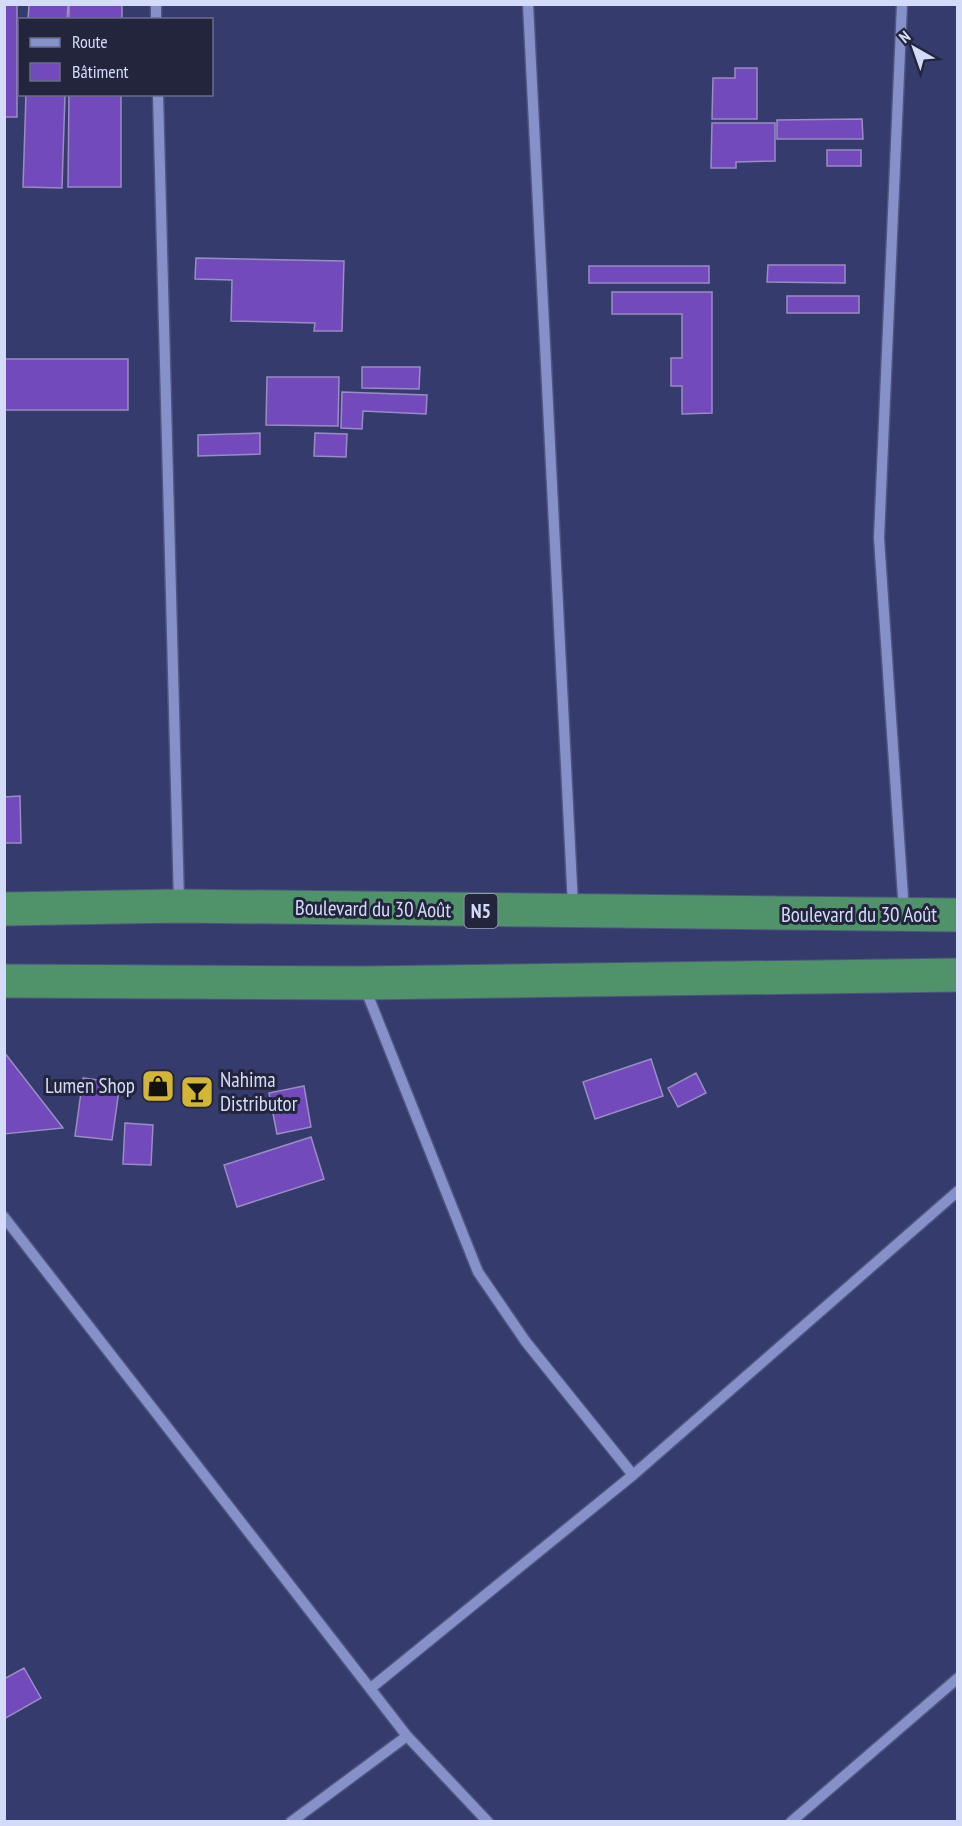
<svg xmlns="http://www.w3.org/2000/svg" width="962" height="1826" font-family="'PT Sans Narrow',sans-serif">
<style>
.building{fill:#724abb;stroke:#9a8cc4;stroke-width:1.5}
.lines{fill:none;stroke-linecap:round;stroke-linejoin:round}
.minor-casing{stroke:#50557f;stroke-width:13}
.highway-casing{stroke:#50557f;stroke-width:35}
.minor{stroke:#8791c9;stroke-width:10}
.highway{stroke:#50926a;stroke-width:33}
.labels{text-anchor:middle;stroke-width:6;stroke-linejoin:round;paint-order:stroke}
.shield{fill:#22253c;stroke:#9fa4c0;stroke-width:1.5}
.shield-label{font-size:20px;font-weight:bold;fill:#d4dbf9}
.street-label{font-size:21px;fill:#d4dbf9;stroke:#22253c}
.poi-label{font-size:21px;fill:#d4dbf9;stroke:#22253c;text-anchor:start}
</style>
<rect width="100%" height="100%" fill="#353b6c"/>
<!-- building -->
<path class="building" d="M4,4H17V117H4Z
M29,4H68L67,20H28Z
M69,4H122V20H69Z
M735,68H757V119H712L713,78H735Z
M26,94H65L62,188L23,187Z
M69,94H121V187H68Z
M862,119L863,139H777V120Z
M712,123H775V161L736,162V168H711Z
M827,150H861V166H827Z
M196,258L344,261L342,331H314L315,323L231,321L232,280L195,279Z
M768,265H845V283L767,282Z
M589,266H709V283H589Z
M612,292H712V413L682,414V386H671V358H682V314H612Z
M787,296H859V313H787Z
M4,359H128V410H4Z
M362,367H420L419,389L362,388Z
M267,377H339L338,426L266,425Z
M342,392L427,395L426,414L363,411L362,429L341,428Z
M260,433V454L198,456V435Z
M315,433L347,434L346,457L314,456Z
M20,796L21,843H4V797Z
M4,1052L63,1128L4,1134Z
M651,1059L663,1096L595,1119L583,1082Z
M696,1073L706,1093L678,1107L668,1088Z
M83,1078L120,1083L112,1140L75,1136Z
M304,1086L311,1127L277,1134L269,1093Z
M125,1123L153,1125L151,1165L123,1164Z
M311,1137L324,1179L237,1207L224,1165Z
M24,1668L41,1698L4,1719V1679Z"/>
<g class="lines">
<!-- minor casing -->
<g class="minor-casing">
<path id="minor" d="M156,4V20
M528,4L573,906
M902,4L879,538L904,912
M158,94L179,902
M365,988L478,1272L526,1342L633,1475
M4,1217L407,1736L488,1822
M371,1688L633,1475L958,1191
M291,1822L407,1736
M791,1822L958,1678"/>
</g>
<!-- highway casing -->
<g class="highway-casing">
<path id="highway" d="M4,909L179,906L958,915
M4,981L363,983L958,975"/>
</g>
<!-- minor -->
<use href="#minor" class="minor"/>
<!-- highway -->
<use href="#highway" class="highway"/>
</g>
<!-- icons -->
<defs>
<g id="shop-square" transform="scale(1.725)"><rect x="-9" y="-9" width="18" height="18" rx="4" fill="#d3b635" stroke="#22253c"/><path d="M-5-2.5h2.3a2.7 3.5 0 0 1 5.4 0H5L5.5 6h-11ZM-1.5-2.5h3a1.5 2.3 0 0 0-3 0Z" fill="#111"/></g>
<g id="bar-square" transform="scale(1.725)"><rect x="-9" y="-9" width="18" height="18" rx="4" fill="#d3b635" stroke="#22253c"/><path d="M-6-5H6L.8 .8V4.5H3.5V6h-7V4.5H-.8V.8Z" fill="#111"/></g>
</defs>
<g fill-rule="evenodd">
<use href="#shop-square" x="158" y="1086"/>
<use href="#bar-square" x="197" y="1092"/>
</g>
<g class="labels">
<!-- shield labels -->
<rect class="shield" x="464.5" y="894" width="33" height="34" rx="4.5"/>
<g class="shield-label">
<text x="481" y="918">N5</text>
</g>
<!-- street labels -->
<g class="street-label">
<text transform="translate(373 909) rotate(1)" y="7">Boulevard du 30 Août</text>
<text x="859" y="922">Boulevard du 30 Août</text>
</g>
<!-- poi labels -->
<g class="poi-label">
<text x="220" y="1087">Nahima<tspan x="220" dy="24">Distributor</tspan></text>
<text x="135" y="1093" text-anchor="end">Lumen Shop</text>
</g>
</g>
<!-- border -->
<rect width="962" height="1826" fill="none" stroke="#d4dbf9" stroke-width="12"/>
<!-- legend -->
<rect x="18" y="18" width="195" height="78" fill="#22253c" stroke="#696e88" stroke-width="1.5"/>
<rect x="30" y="38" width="30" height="9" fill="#8791c9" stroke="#696e88" stroke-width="1.5"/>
<text x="72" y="48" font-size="18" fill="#d4dbf9">Route</text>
<rect x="30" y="63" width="30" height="18" fill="#724abb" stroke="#696e88" stroke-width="1.5"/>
<text x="72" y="78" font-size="18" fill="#d4dbf9">Bâtiment</text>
<!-- north arrow -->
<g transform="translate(914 48) rotate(320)" stroke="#22253c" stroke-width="4.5" paint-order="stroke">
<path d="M0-4.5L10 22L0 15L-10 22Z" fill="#d4dbf9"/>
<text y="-9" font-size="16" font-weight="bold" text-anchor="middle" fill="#d4dbf9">N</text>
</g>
</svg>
